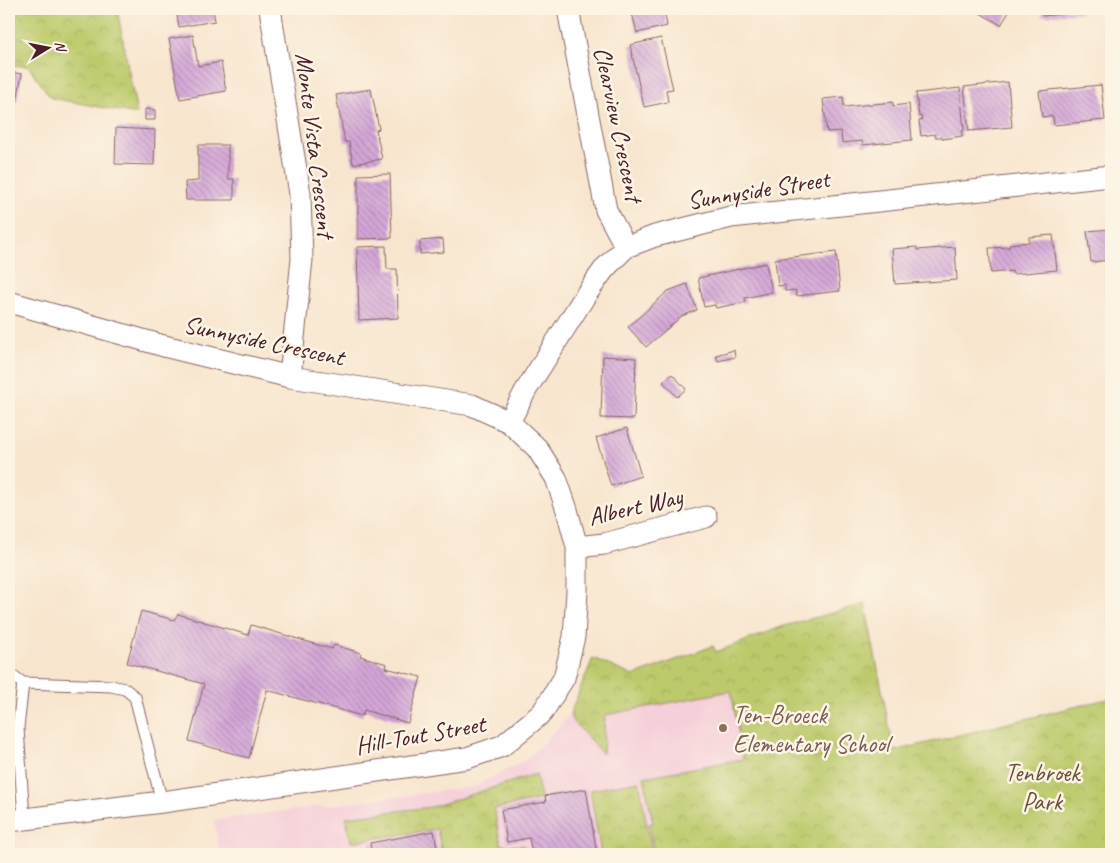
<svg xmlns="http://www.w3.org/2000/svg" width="1120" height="863" font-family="Caveat,sans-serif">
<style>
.built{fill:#f5cfd9}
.park{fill:url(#park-crowns);stroke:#84744c}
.building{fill:url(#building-back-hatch)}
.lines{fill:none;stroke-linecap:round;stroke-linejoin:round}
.service-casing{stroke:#876464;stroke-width:13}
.minor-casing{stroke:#876464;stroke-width:23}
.service{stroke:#fff;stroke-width:11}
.minor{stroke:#fff;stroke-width:21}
.education-dot{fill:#8d6e63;stroke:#fcf5e5;stroke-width:2}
.labels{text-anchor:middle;stroke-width:5;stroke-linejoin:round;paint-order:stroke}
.street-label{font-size:25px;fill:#4a1f2b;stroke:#fcf5e5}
.education-label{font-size:25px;fill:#785e54;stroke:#fcf5e5;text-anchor:start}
.park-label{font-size:25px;fill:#6c523e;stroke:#fcf5e5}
</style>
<defs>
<pattern id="park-crowns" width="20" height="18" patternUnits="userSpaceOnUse" patternTransform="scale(1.25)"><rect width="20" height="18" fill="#bdca6c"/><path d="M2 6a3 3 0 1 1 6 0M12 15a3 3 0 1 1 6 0" fill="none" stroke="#a4ad5e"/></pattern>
<pattern id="building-back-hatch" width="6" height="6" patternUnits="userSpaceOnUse" patternTransform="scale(1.25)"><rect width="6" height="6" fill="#d4a7d8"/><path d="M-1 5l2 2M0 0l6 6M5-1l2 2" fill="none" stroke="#ae87af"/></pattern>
</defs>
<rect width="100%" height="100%" fill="#fcf5e5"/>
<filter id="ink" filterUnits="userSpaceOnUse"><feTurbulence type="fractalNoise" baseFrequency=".02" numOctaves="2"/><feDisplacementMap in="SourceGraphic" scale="10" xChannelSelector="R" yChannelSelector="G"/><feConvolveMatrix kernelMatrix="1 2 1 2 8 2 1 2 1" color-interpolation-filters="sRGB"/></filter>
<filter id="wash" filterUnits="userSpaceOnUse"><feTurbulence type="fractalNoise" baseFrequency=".0096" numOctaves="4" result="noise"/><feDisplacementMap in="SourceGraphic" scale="20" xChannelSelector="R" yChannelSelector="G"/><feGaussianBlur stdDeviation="1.12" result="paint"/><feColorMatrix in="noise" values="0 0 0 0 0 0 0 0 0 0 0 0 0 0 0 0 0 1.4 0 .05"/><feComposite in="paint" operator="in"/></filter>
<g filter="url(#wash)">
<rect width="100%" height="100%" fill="#f8e5ce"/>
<!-- built -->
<path class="built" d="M865,604L894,751L1111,698V854H220L214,820L473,787L524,761L543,743L570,714L593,658L633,676L713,646L716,652L784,626Z"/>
<!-- park -->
<path class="park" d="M9,9H117L137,114L51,98L28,66L9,65Z
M865,604L894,751L1111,698V854H654L649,824L653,823L644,777L743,759L731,691L605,715L603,754L572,720L570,714L593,658L633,676L713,646L716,652L784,626Z
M536,774L541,799L494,809L501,845L524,846L525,854H442L437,829L351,842L346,817L432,807Z
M639,781L652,854H601L590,790Z"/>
<g id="blocks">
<!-- building -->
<path class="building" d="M176,9H213L215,21L179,27Z
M636,9H664L667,26L637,33L632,13L637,12Z
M973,9H1011L1001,25Z
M1042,9H1083L1084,12L1042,16Z
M193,35L198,66L221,62L226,91L180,99L169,39Z
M661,38L673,89L666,90L668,102L644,107L630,45Z
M9,72L22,74L17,101L9,99Z
M1008,82L1012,127L969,131L964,87Z
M1101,85L1105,120L1054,125L1053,116L1042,117L1039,91Z
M960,88L964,131H962V136L943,139L942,137H935V134L921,136L919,121L922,120L921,116L919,117L916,93Z
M371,89L379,129L376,130L382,159L353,164L349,142H345L336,95Z
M843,97L844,107L893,102V106L909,104L912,140L863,145L862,141L842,143L841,131L827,132L823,99Z
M145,109L155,110V120H145Z
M116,128L155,130L154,165L115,164Z
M198,145H228V179H234V200H186L185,182L198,181Z
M390,174L392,238L358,239V175Z
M1111,229V260L1091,262L1087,231Z
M1053,235L1057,270L1013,274L1012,271L991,273L989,248L1010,247L1009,244L1029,242V237Z
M443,239L444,252L420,254V241Z
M386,246L387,269H397L398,318L359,320L357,247Z
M917,247V250L955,247L957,280L895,284L892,249Z
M836,252L840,291L796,296V290L785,291V285L778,286L775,259Z
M766,263L772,292L745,298L746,302L716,308L715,305L704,307L698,278Z
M687,284L697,310L682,316L646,347L628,327L668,291Z
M734,350L735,357L718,361L716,355Z
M603,356L636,358L634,419L601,418Z
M672,374L686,389L677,397L663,382Z
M627,428L641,476L611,486L596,438Z
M141,611L174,620L178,614L248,635L251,625L332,649L334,645L361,653L360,656L387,664L386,668L421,677L408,723L364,710L362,716L267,690L249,758L189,741L204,684L127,663Z
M586,789L597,854H532L529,838L507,842L501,810L546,802L545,796Z
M434,831L438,854H372L370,843Z"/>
</g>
</g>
<g filter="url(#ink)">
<use href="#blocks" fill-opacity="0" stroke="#876464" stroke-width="1"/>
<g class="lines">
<!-- service casing -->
<g class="service-casing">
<path id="service" d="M9,673L23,683L111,686L125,689L135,697L162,802
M23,683L18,728L24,819"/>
</g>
<!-- minor casing -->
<g class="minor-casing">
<path id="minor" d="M270,9L300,194L302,259L290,377
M568,9L606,210L626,247
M9,302L164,346L290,377L472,405L509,422L537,448L556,478L567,510L577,547V592L574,637L564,678L542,713L502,746L467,758L162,802L9,821
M509,422L526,390L585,296L605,268L626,247L655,236L731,217L1111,176
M577,547L604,544L706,517"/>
</g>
<!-- service -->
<use href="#service" class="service"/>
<!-- minor -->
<use href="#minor" class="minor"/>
</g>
</g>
<!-- markers -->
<circle class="education-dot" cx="723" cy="728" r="5"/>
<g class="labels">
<!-- street labels -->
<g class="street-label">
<text transform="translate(619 124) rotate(78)" y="9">Clearview Crescent</text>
<text transform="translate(316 145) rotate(83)" y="9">Monte Vista Crescent</text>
<text transform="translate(758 189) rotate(-9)" y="9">Sunnyside Street</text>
<text transform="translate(264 340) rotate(12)" y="9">Sunnyside Crescent</text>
<text transform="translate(635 506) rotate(-13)" y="9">Albert Way</text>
<text transform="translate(420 734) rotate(-10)" y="9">Hill-Tout Street</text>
</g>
<!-- education labels -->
<g class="education-label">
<text x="733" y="723">Ten-Broeck<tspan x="733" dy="29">Elementary School</tspan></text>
</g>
<!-- park labels -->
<g class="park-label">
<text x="1042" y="781">Tenbroek<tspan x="1042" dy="29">Park</tspan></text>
</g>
</g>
<!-- margin -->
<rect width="1120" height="863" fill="none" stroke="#fcf5e5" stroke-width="30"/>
<!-- north arrow -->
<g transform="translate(48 48) rotate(80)" stroke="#fcf5e5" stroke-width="4" paint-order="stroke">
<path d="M0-4L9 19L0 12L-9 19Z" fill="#4a1f2b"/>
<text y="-8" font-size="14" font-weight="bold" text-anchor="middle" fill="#4a1f2b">N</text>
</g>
</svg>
